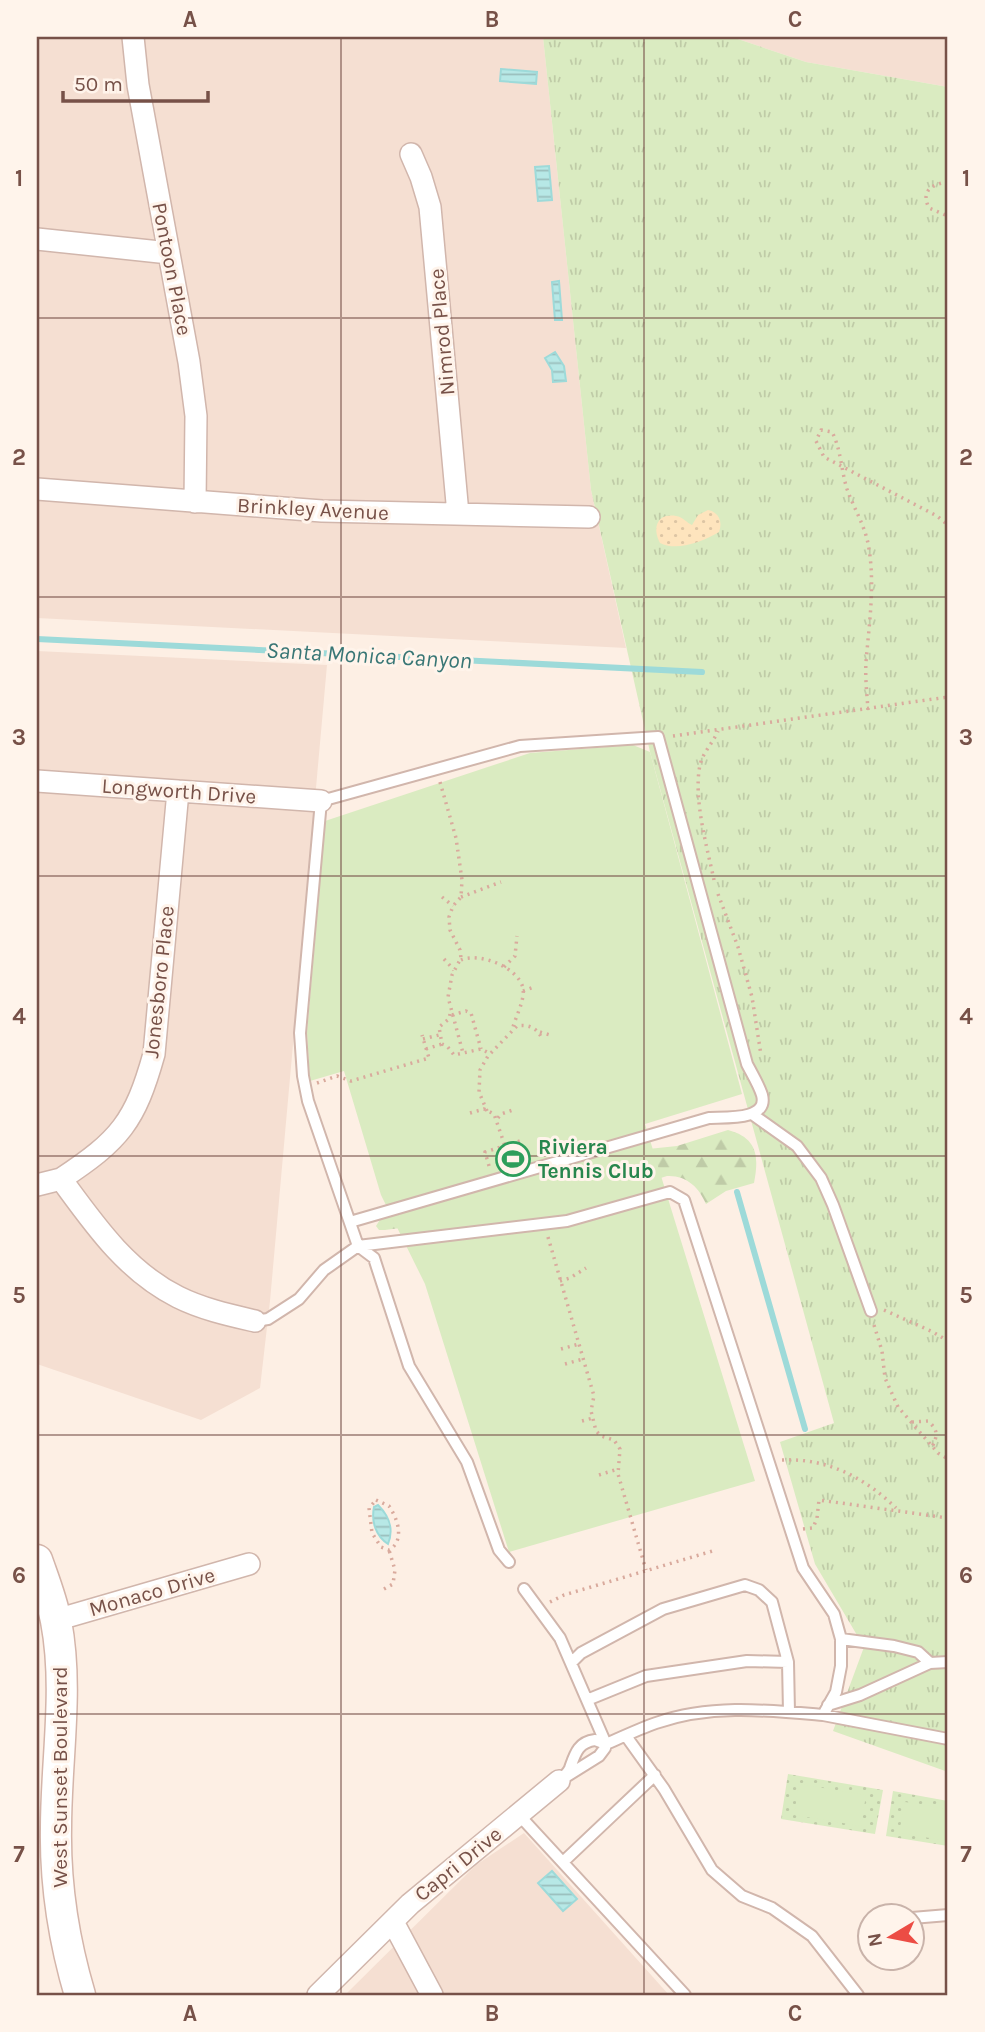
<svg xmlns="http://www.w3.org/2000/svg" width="985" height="2032" font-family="Karla,sans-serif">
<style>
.residential{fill:#f5dfd2}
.grass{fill:url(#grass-tufts)}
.forest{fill:url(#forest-firs)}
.sand{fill:url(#sand-dots)}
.park{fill:url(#park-dots)}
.garden{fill:#daebc1}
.water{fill:url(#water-rules);stroke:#9ddad9;stroke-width:2}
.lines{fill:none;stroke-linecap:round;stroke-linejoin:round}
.stream{stroke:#9ddad9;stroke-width:6}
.lane-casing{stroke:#d1b6ac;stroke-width:14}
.street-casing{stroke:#d1b6ac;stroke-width:24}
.secondary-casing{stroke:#d4b5aa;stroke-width:33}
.path{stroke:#d9aa9d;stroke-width:3.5;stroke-dasharray:2 5;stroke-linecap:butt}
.lane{stroke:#fff;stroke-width:10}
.street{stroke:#fff;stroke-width:21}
.secondary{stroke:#fff;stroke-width:30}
.grid{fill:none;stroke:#775148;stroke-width:2;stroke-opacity:0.55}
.labels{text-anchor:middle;stroke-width:6;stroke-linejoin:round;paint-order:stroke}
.street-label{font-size:21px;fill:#775148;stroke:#fff4eb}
.leisure-label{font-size:21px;font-weight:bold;fill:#27864d;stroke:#fff4eb;text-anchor:start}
.water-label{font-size:23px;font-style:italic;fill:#387675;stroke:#fff4eb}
.neatline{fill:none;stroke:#775148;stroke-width:2.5}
.grid-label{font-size:23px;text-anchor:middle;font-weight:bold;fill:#775148}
</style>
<defs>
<pattern id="grass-tufts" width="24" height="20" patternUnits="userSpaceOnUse" patternTransform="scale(1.75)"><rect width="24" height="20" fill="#daebc1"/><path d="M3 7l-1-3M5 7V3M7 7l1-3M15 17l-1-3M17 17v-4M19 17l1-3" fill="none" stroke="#bfcba7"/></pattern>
<pattern id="forest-firs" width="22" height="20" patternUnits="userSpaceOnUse" patternTransform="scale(1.75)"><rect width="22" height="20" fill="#daebc1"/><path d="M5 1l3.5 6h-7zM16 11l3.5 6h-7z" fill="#bfcba7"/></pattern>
<pattern id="sand-dots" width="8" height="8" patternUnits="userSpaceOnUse" patternTransform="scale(1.75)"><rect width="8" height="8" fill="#fee4bd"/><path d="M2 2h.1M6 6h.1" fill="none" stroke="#ddc5a4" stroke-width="1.8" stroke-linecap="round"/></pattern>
<pattern id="park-dots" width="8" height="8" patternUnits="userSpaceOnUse" patternTransform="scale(1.75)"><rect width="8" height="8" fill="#daebc1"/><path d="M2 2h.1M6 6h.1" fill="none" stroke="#bfcba7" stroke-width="1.8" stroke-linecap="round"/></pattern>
<pattern id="water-rules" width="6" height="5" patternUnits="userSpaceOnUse" patternTransform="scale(1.75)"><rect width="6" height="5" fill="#b7e8e6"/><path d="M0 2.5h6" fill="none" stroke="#9abebc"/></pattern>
</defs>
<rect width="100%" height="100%" fill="#fdefe4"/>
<!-- residential -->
<path class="residential" d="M37,37H543L591,490L626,648L37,618Z
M732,37H948V87L806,62Z
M37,651L327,665L270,1301L260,1388L201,1420L37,1364Z
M524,1833L669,1995H345L476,1865Z"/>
<!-- grass -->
<path class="grass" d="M543,37H732L806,62L948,87V1772L833,1731L864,1647L815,1564L780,1442L834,1423L650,752L591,490Z"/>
<!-- forest -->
<path class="forest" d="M728,1130C758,1138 759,1157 754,1183L726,1191L706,1204C699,1187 686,1175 667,1176L576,1205L385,1230H379L376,1226L381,1218L610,1153L677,1146Z"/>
<!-- sand -->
<path class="sand" d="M708,510C719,512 723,522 719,532C704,541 677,552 660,543C652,528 657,513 676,516C683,517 687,523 692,525L698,515Z"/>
<!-- park -->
<path class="park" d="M788,1774L883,1790L875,1834L781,1819Z
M893,1791L948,1801V1846L886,1836Z"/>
<!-- garden -->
<path class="garden" d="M633,745L650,752L742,1094L645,1124L755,1481L509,1552L425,1284L381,1195L344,1071L310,1081L307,1033L325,821L530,753Z
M799,1784L866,1795L861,1826L794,1815Z
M905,1802L948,1809V1841L899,1833Z"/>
<!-- water -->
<path class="water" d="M501,69L537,72L536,84L500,81Z
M549,166L552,200L538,201L535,167Z
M559,281L562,320H555L552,282Z
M555,352L564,366L566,381L553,382L552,370L545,358Z
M378,1505C390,1517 394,1529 388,1544C376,1536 371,1522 374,1507Z
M552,1871L577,1899L563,1911L538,1883Z"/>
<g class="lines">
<!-- stream -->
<path class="stream" d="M37,639L702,672
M737,1192L805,1429"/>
<!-- lane casing -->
<g class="lane-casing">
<path id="lane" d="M752,1114L797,1146L821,1178L833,1205L871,1311
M350,1222L709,1118C724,1117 769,1121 762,1095C759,1085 752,1074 747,1064L658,737L520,746L321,801L300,1033L303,1076L308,1101L358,1246L374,1258L409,1366L467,1462L499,1550L509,1562
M255,1321L268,1319L299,1299L324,1270L358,1246L567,1221L670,1192L684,1200L803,1568L834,1614L841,1639V1666L836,1692L823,1715C766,1710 711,1704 656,1723C639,1729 622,1737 606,1744L560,1638L524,1589
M841,1639L894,1646L918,1652L930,1663
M571,1663L581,1653L663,1609L745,1585L759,1590L772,1602L788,1662L789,1712
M587,1700L646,1676L747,1661L788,1662
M828,1705L860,1695L930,1663L948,1662
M823,1715L948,1739
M626,1736L664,1789L712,1870L742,1896L772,1908L812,1936L858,1995
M595,1740L606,1744L605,1748L599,1756L559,1781C563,1777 568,1773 570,1768C575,1754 578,1742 595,1740Z
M519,1815L685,1995
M563,1862L655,1775
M912,1918L948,1915"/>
</g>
<!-- street casing -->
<g class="street-casing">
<path id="street" d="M133,37L138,85L189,362L196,416L195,502
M411,154L421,177L430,207L458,514
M37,239L169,253
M37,489L322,511L589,517
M37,781L321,801
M61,1179C120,1140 135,1122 154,1054L178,791
M37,1185L61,1179C94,1224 126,1271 178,1297C202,1309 229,1315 255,1321
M56,1620L249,1564
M393,1922L432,1995
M318,1995L410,1904L559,1781"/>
</g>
<!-- secondary casing -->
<g class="secondary-casing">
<path id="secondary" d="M37,1560C44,1580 52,1600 56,1621C69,1689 56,1759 56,1828C55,1884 64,1941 80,1995"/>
</g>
<!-- path -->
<path class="path" d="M948,182C933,184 920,190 929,208L948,216
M868,710C867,694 865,678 866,662C869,625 875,586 869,549C866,527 854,509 847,489C841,470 841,449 832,432L821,430L816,441L824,457L937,516L948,525
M673,736L948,697
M440,782L456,838L462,880L461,897L453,906L449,917L450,930L460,950L461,958L452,975L448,997L463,1053
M714,880C707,847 693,798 700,765C703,752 713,743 718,731
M718,894L738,947L752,997L761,1055
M442,897L453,906
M461,897L501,882
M444,959L454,970
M461,960C479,952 518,967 523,988C525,1000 516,1016 513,1027
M504,967L515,956L517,936
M523,991L534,987
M450,1014L449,1019L439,1027L442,1044L447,1046L454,1055L481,1049L487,1052L488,1056
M452,1015L466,1011L471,1013L481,1049
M540,1032L550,1035
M423,1039L439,1035
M426,1049L442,1044
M317,1083L337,1076L351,1081L429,1058L422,1035
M487,1111L479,1092L480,1070L488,1056L517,1026C528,1024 538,1028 542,1039
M470,1113L484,1109L494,1114L505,1146
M498,1118L501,1114L516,1109
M489,1166L485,1152L523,1140
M548,1237L594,1396L591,1411L596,1431L601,1436L614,1440L620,1449L618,1474L646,1570
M560,1281L570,1278L586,1268
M884,1310L933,1332L948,1341
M874,1325L882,1351L885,1378L898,1407L938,1453L948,1459
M561,1349L579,1344
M565,1364L583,1359
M582,1421L593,1418
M912,1422L928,1421C938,1430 938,1435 932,1447
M782,1460C827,1458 864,1477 896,1508
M599,1475L618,1469
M376,1500L389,1506C398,1519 405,1541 389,1550L381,1547L372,1533L369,1508Z
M803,1529L813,1528L817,1518L819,1500L948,1518
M384,1589L393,1584L395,1570L389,1550
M550,1602L564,1595L716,1550"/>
<!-- lane -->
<use href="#lane" class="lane"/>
<!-- street -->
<use href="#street" class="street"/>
<!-- secondary -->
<use href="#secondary" class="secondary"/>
</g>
<!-- grid -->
<path class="grid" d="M341,37V1995M644,37V1995M37,318H948M37,597H948M37,876H948M37,1156H948M37,1435H948M37,1714H948"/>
<!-- icons -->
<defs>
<g id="stadium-ring" transform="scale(1.75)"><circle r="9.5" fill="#fff4eb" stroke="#2e9e5b" stroke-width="1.5"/><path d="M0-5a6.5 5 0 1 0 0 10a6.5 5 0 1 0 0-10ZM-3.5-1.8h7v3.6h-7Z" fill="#2e9e5b"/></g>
</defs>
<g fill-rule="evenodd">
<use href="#stadium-ring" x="513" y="1159"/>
</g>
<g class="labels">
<!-- street labels -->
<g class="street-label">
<text transform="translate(172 269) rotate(79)" y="7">Pontoon Place</text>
<text transform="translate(442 332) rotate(-95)" y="7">Nimrod Place</text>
<text transform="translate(313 509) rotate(3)" y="7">Brinkley Avenue</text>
<text transform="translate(179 791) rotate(4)" y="7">Longworth Drive</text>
<text transform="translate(159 982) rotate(-84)" y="7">Jonesboro Place</text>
<text transform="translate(152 1592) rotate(-16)" y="7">Monaco Drive</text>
<text transform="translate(60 1777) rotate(-90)" y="7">West Sunset Boulevard</text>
<text transform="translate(458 1864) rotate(-39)" y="7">Capri Drive</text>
</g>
<!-- leisure labels -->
<g class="leisure-label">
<text x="538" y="1154">Riviera<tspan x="538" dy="24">Tennis Club</tspan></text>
</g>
<!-- water labels -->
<g class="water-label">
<text transform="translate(369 655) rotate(3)" y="8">Santa Monica Canyon</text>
</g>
</g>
<!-- border -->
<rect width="985" height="2032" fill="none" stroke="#fff4eb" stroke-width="77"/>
<!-- north arrow -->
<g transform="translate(891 1937) rotate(260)"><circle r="33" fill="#fff4eb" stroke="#c9b3aa" stroke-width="2"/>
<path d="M0-5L12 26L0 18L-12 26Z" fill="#ec4c44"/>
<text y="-10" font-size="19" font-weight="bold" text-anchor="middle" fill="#775148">N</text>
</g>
<!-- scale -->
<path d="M63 91v10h145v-10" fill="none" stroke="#775148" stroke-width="3.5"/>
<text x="74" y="91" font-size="21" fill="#775148" stroke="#fff4eb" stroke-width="5" paint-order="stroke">50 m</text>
<rect x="38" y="38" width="908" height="1956" class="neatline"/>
<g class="grid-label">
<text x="190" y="27">A</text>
<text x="492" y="27">B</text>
<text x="795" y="27">C</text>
<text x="19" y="186">1</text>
<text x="966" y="186">1</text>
<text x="19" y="465">2</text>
<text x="966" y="465">2</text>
<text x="19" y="745">3</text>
<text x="966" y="745">3</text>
<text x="19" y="1024">4</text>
<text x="966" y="1024">4</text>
<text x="19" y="1303">5</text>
<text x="966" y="1303">5</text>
<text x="19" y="1583">6</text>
<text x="966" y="1583">6</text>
<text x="19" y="1862">7</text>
<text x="966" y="1862">7</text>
<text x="190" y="2021">A</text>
<text x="492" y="2021">B</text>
<text x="795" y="2021">C</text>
</g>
</svg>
